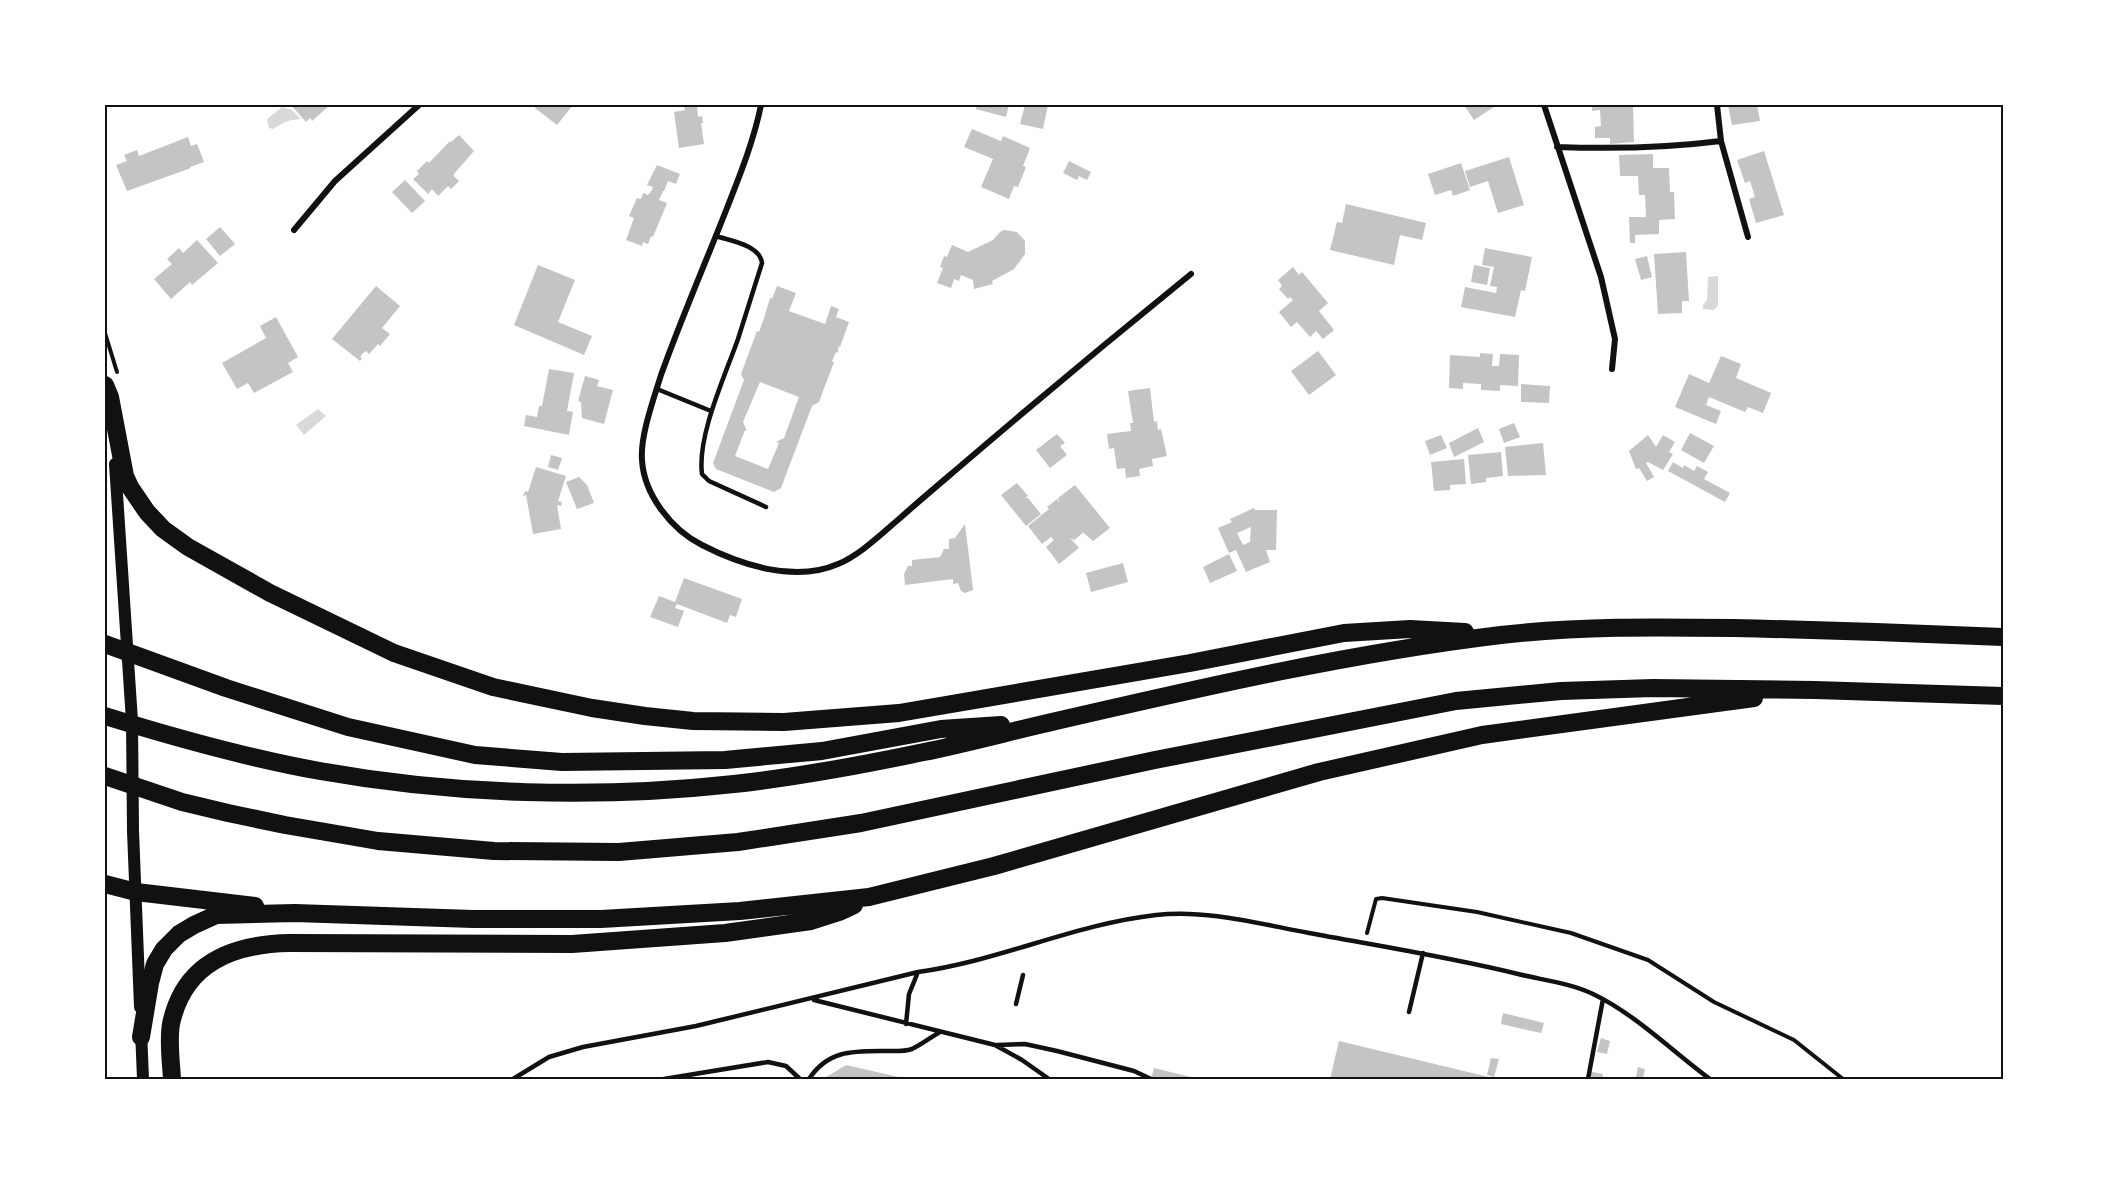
<svg xmlns="http://www.w3.org/2000/svg" width="2108" height="1184" font-family="'Sofia Sans Condensed',sans-serif">
<style>
.water{fill:#d9d9d9}
.building{fill:#c4c4c4;fill-rule:evenodd}
.lines{fill:none;stroke-linecap:round;stroke-linejoin:round}
.path{stroke:#111;stroke-width:4}
.service{stroke:#111;stroke-width:4.5}
.minor{stroke:#111;stroke-width:6}
.secondary{stroke:#111;stroke-width:12}
.motorway{stroke:#111;stroke-width:18}
.neatline{fill:none;stroke:#111;stroke-width:2}
</style>
<rect width="100%" height="100%" fill="#fff"/>
<!-- water -->
<path class="water" d="M282,107L292,110L301,119C287,120 285,122 273,129L269,128L267,119Z
M1718,276V305L1714,310L1703,309V305L1707,300L1708,277Z
M318,409L326,416L304,435L296,425Z"/>
<!-- building -->
<path class="building" d="M291,105H330L312,121L310,118L306,122Z
M537,105H573L557,125L535,108Z
M684,105H697L698,117L702,116L703,123H701L704,144L679,148L674,112L685,110Z
M977,105H1009L1006,117L976,109Z
M1025,105H1048L1043,129L1020,124Z
M1464,105H1497L1474,120Z
M1592,105H1633L1634,142L1610,144V138H1595V127L1601,126L1600,110L1592,111Z
M1728,105H1757L1760,121L1732,125Z
M972,129L1001,141L1003,136L1030,148L1023,166L1026,167L1018,187L1014,186L1009,199L981,187L993,159L964,147Z
M459,135L474,151L453,175L459,181L451,189L448,186L438,196L432,189L428,194L413,179L419,174L417,171L427,161L429,163L450,141L451,142Z
M188,137L191,146L197,144L204,162L190,167L191,168L127,191L116,165L127,161L124,155L137,150L139,156Z
M1764,151L1784,215L1756,223L1749,199L1755,197L1750,181L1745,183L1737,160Z
M1653,154V168H1669L1670,192H1674L1675,219L1659,220V234L1635,235V243H1630L1629,217H1646L1645,195H1639L1638,176H1620L1619,155Z
M1509,157L1524,205L1498,213L1488,181L1470,187L1465,171Z
M1069,161L1091,172L1087,180L1079,176L1077,180L1063,173Z
M1461,163L1470,190L1453,196L1451,190L1435,195L1428,174Z
M657,165L680,174L676,184L668,181L664,191H663L659,200L667,203L653,237L651,236L648,244L643,242L642,246L626,240L634,218L629,216L637,198L641,199L643,193L648,195L652,190L653,187L647,185Z
M405,180L425,201L412,213L392,192Z
M1346,204L1426,223L1422,240L1400,235L1394,265L1330,250L1337,222L1342,223Z
M220,227L235,244L220,256L206,239Z
M1004,230L1017,232L1025,241V254L1014,269L992,281L993,284L974,289L973,280L961,275L959,281L954,279L951,288L937,283L943,268L940,267L944,256L947,257L952,245L968,252L993,240L1000,232Z
M197,240L218,263L192,285L190,282L171,299L154,279L172,264L167,259L179,248L183,253Z
M1485,248L1532,257L1525,291L1521,290L1515,317L1461,307L1465,287L1496,293L1497,287L1490,286L1494,267L1482,265Z
M1686,252L1689,301H1682V313L1658,314L1654,254Z
M1647,256L1652,277L1641,280L1635,259Z
M538,265L575,280L558,322L592,336L584,355L514,325Z
M1474,265L1490,268L1487,285L1471,282Z
M1293,267L1299,275L1302,272L1328,303L1319,311L1334,330L1323,339L1316,331L1310,337L1297,322L1291,327L1279,312L1293,300L1290,297L1288,299L1279,289L1282,286L1278,280Z
M376,286L400,306L382,328L390,334L380,346L378,344L369,354L366,351L363,353L360,357L362,358L360,361L332,339Z
M777,286L796,293L789,311L825,324L831,306L839,309L836,317L849,322L840,347L839,346L838,349V353L836,352L832,361L834,362L819,402L812,406L781,488L774,492L716,469L713,463L744,380L741,374L757,331L759,332L764,318L770,298L772,299ZM760,382L799,397L784,438L776,442L779,443L768,469L735,456L745,430L747,431L743,422Z
M276,317L298,357L288,363L293,372L254,393L248,383L237,389L222,363L266,338L260,326Z
M1318,351L1336,375L1309,395L1291,371Z
M1480,353L1493,354L1492,366H1499L1500,354L1519,355L1518,386L1500,385V391L1481,390V384L1463,383V389L1449,388L1450,355L1480,357Z
M1721,356L1741,364L1736,378L1771,393L1763,413L1748,407L1745,412L1709,397L1706,405L1721,411L1716,424L1675,407L1689,374L1709,383Z
M549,369L574,373L567,411L573,412L569,435L524,426L526,415L537,417L539,406H542Z
M585,376L599,380L597,386L613,390L604,424L582,418L581,402L578,401Z
M1521,384L1550,386L1549,403L1521,402Z
M1150,388L1154,422L1157,421L1158,430L1161,429L1167,456L1152,459L1153,466L1139,469L1140,476L1126,478L1125,468L1117,469L1114,448L1109,449L1107,434L1131,431L1130,423H1133L1128,391Z
M1514,423L1520,437L1504,443L1499,429Z
M1478,428L1484,442L1454,457L1449,443Z
M1690,433L1714,446L1704,463L1681,450Z
M1057,434L1065,443L1060,446L1067,455L1050,468L1036,450Z
M1441,435L1447,448L1430,455L1425,441Z
M1648,435L1656,447L1663,435L1675,442L1669,452L1673,454L1663,470L1648,462L1646,463L1654,477L1647,481L1639,468L1636,469L1629,451Z
M1543,443L1546,475L1508,476L1505,447Z
M1501,452L1503,476L1486,478V482L1471,484L1468,455Z
M551,455L562,458L558,470L548,467Z
M1464,459L1466,484L1450,485V490L1434,491L1431,462Z
M1673,462L1683,468L1684,465L1694,471L1697,466L1708,472L1704,479L1730,493L1725,502L1668,471Z
M536,467L566,476L558,501L562,502L561,506L557,505L561,529L533,534L526,495L523,496L525,491L528,492Z
M579,477L587,485L594,503L577,509L566,482Z
M1017,483L1028,496L1025,498H1028L1041,514L1026,526L1001,495Z
M1075,485L1110,528L1093,541L1080,530L1083,533L1074,540L1070,538L1079,548L1059,564L1046,547L1054,540L1051,537L1042,544L1028,526L1049,509L1047,507L1057,499L1060,503L1058,498Z
M1254,508L1255,510H1277L1276,550H1266L1270,562L1246,572L1236,550L1229,553L1218,528L1232,522L1230,519ZM1251,527L1250,542L1243,545L1237,533Z
M965,524L973,590L965,593L961,591L958,583L953,584V579L905,585L904,574L908,566H912V560L940,557L944,549H949V539L955,538Z
M1229,554L1237,571L1210,583L1203,567Z
M1123,563L1128,582L1091,592L1086,573Z
M684,578L742,599L736,617L730,615L727,623L677,604L675,608L684,611L678,627L650,617L659,596L675,602Z
M1503,1013L1544,1023L1541,1033L1501,1024Z
M1601,1038L1610,1041L1607,1054L1597,1052Z
M1339,1041L1493,1078V1079H1330Z
M1491,1058L1499,1059L1494,1077L1487,1075Z
M846,1065L903,1078L902,1079H823Z
M1638,1067L1645,1069L1643,1078L1636,1077Z
M1154,1068L1195,1078V1079H1151Z
M1588,1071L1603,1074L1602,1079H1586Z"/>
<g class="lines">
<!-- path -->
<path class="path" d="M105,333L117,372
M1367,933L1376,899L1382,898L1477,912L1571,933L1648,960L1714,1002L1794,1040L1843,1079"/>
<!-- service -->
<path class="service" d="M716,236C731,241 760,245 762,263C754,288 746,314 738,339C725,376 697,436 702,474L709,481L766,507
M657,389L711,411
M814,1000L995,1045L1022,1060L1049,1079
M1016,1004L1023,975
M1409,1012L1423,953
M906,1024L909,994L918,972
M997,1045L1025,1044L1057,1051L1134,1071L1151,1079
M513,1079L549,1057L583,1047L696,1026L918,972C999,961 1075,924 1156,915C1206,909 1260,924 1309,933C1379,946 1449,957 1518,974C1542,980 1570,983 1593,994C1635,1014 1672,1051 1710,1079
M664,1079L768,1062L786,1066L800,1079
M809,1079C828,1050 853,1051 884,1051C893,1051 903,1052 912,1049C921,1045 931,1037 940,1032
M1588,1079L1603,999"/>
<!-- minor -->
<path class="minor" d="M761,105C754,140 740,175 727,208C705,264 681,319 661,375C654,398 640,436 642,460C644,495 672,530 702,545C741,565 795,583 838,564C860,555 881,534 899,519C918,502 937,486 957,469C1034,403 1112,338 1191,274
M1544,105L1601,277L1615,339L1612,369
M1717,105L1721,141L1748,237
M1557,147C1612,149 1666,148 1721,141
M294,230L335,181L419,105"/>
<!-- secondary -->
<path class="secondary" d="M115,464L132,721L133,831L140,1007
M141,1030L143,1079"/>
<!-- motorway -->
<path class="motorway" d="M105,385L110,397L125,476L130,487L147,512L163,529L188,547L270,593L394,653L493,687L592,708L645,716L693,721L784,722L899,713L1190,663L1344,633L1410,629L1465,632
M105,644L226,688L348,727L475,755L562,762L725,760L822,751L941,729L1001,725
M105,716C176,738 247,758 320,771C454,795 598,799 734,784C797,777 862,765 924,752C968,743 1012,731 1056,721C1203,687 1351,653 1501,635C1578,626 1656,627 1733,628C1823,630 1913,633 2003,637
M105,776L182,802L228,813L285,825L378,841L494,851L619,852L738,842L861,823L1155,760L1456,701L1561,691L1653,688L1815,690L2003,696
M105,884L136,892L255,906
M141,1037L150,983L155,964L164,949L179,934L194,925L216,915L295,913L473,919H601L740,911L869,897L994,866L1319,772L1482,735L1754,698
M172,1079C171,1061 168,1041 171,1024C184,962 234,944 290,943L572,944L725,933L811,921L839,912L854,905"/>
</g>
<!-- border -->
<rect width="2108" height="1184" fill="none" stroke="#ffffff" stroke-width="213"/>
<rect x="106" y="106" width="1896" height="972" class="neatline"/>
</svg>
